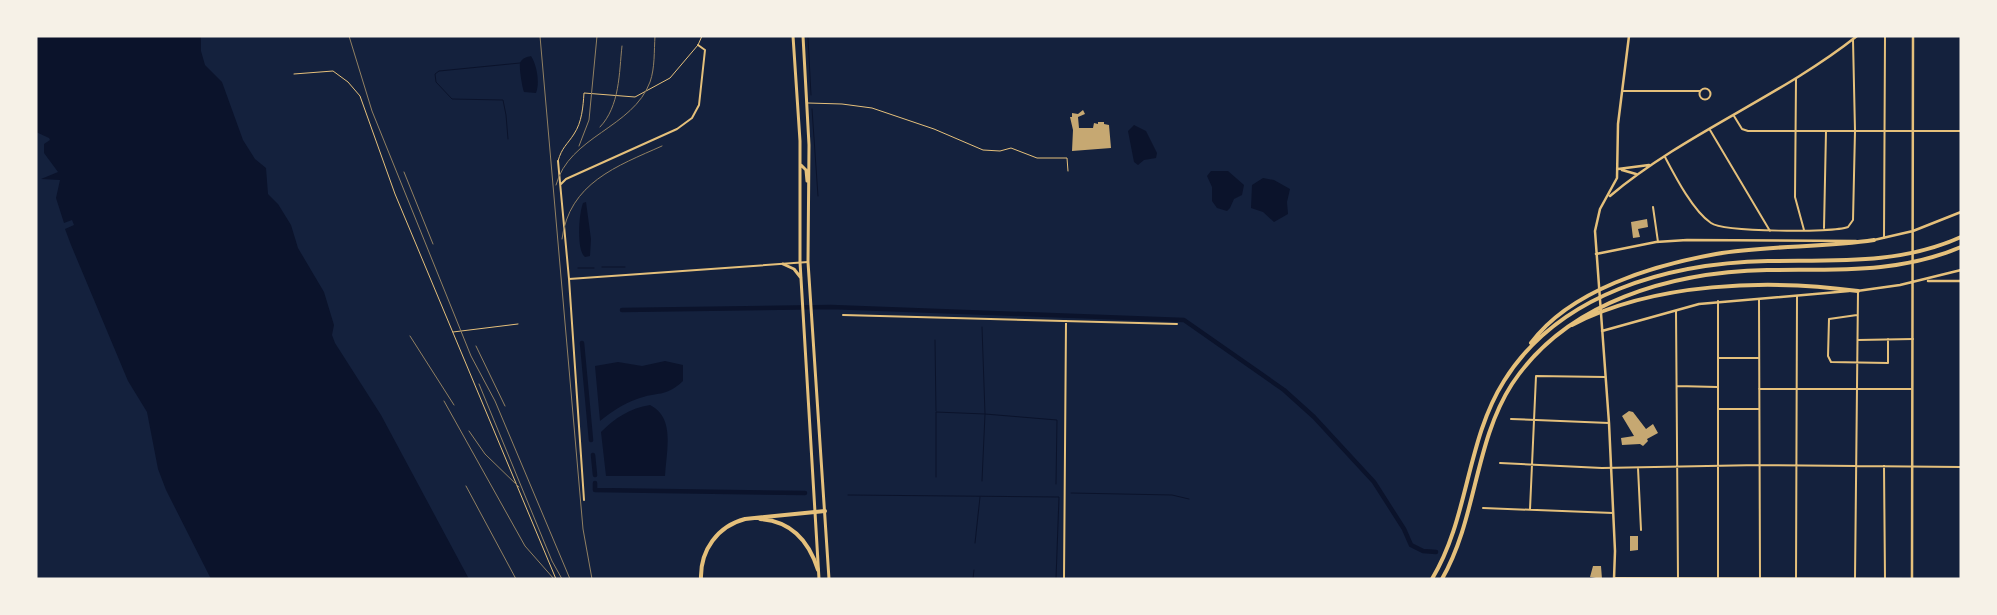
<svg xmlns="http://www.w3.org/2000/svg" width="1997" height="615" font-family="Karla,sans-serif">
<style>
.water{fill:#0b132b}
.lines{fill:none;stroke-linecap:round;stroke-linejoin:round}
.stream{stroke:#0b132b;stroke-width:1}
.canal{stroke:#0b132b;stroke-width:4.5}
.building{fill:#c6a872}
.service{stroke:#e5c07b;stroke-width:1}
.minor{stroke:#e5c07b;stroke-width:2}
.secondary{stroke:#e5c07b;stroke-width:2.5}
.primary{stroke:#e5c07b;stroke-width:3}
.motorway{stroke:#e5c07b;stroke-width:4}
.rail{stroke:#918062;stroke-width:1}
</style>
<rect width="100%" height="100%" fill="#14213d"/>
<!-- water -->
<path class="water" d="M36,36H201V51L205,65L222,82L243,140L255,159L266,168L268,194L278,204L291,225L298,248L324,292L334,325L332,335L335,343L381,415L469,579H211L166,490L158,469L147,412L128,381L71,245L65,229L74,225L72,220L64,223L56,198L60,180L41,179L58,172L44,153V144L50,140L49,138L36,132Z
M531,56C537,65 540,83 536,93L524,92C522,87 519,67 520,63C522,58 527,57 531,56Z
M1134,125L1146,131L1157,153L1156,158L1144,160L1138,165L1134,162L1128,131Z
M1211,171H1228L1244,185L1242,195L1234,199L1230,208L1227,211L1217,208L1212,201V187L1207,176Z
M1263,178L1274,180L1290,189L1287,202L1288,214L1274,222L1263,212L1251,208L1252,185Z
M586,202L591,239L590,256L585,257C576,250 579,213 583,203Z
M665,361L683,365V381C665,398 658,391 637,399C623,404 611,412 600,421L595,366L618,362L642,366Z
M650,405C676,418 666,452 665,476H606L601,432C615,418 630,408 650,405Z"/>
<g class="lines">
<!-- stream -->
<path class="stream" d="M808,38L811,95
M812,109L818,196
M508,139L506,115L503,100L452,99L436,82L435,74L439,71L520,63
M602,267H625
M578,268H594
M935,340L936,411
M936,477V412L985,414L982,327
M982,481L985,414L1057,420L1056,484
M1071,493L1172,495L1189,499
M848,495L1059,497L1056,579
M975,543L980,497
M973,579L974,570"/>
<!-- canal -->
<path class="canal" d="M622,310L831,307L1184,320L1284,390L1314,417L1374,482L1404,529L1411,545L1423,551L1436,552
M582,343L591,440
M593,455L595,475
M595,483V490L805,493"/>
</g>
<!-- building -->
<path class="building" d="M1083,110L1085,114L1078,117L1079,128H1093L1094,123L1098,124V122H1104V124L1109,125L1111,148L1072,151L1073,130L1070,117H1072V113L1078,114Z
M1647,219L1648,227L1638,229L1640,237L1633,238L1631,222Z
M1629,411L1633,412L1646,429L1653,424L1658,433L1647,439L1648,441L1643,446L1640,444L1622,445L1621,438L1634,436L1622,416Z
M1630,536H1638V550L1630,551Z
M1593,566H1601L1602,579L1590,577Z"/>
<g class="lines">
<!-- service -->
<path class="service" d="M294,74L333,71L348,82L360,96L395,194L556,579
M808,103L842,104L872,108L934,129L983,150L1000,151L1011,148L1037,158H1067L1068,171
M558,161C562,147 567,145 574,134C582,122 583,107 584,93L635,97L670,78L698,45L702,36
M453,332L518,324"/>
<!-- minor -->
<path class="minor" d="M1796,79L1795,197L1804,230
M1699.5 94a5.5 5.5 0 1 1 11 0a5.5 5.5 0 1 1-11 0Z
M1622,91H1700
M1734,116L1742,129L1748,131H1961
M1710,130L1770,231
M1665,157C1675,176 1693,211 1711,223C1723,232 1834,233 1848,227L1853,220L1855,131L1853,40
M558,161L569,279L584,500
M561,184L566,179L677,129L692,118L699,105L705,50L698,45
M1653,207L1658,242
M1824,228L1826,131
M1884,238L1885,36
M569,279L808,262
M1759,299L1760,579
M1718,301V579
M1676,311L1678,579
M843,315L1177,324
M1857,315L1829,319L1828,356L1831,362L1888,363V339
M1858,340L1913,339
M1719,358H1759
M1677,386L1717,387
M1759,389H1911
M1718,409H1758
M1511,419L1609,423
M1500,463L1602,468L1760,465L1961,467
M1884,466L1885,579
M1638,468L1641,530
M1483,508L1613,513
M1530,509L1536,376L1605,377
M1614,578L1909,579
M1064,579L1066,321
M1796,579L1797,296
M1855,579L1858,291"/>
<!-- secondary -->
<path class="secondary" d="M1618,169L1649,165
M1622,170L1636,174
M1610,196C1685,133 1780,97 1857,36
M1874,240L1913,231L1961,212
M1596,254L1656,242L1687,240L1856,241
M1928,281H1961
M1857,291L1900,285L1961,270
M1602,331L1699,304L1849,291
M1614,579L1615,551L1609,423L1595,231L1600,209L1617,178L1618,124L1629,36
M1912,579L1913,36"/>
<!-- primary -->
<path class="primary" d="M793,36L800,141V262L819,579
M803,36L809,145L808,262L829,579
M801,165L806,170L807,181
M783,264L794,269L801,278"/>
<!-- motorway -->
<path class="motorway" d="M1572,325C1654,282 1768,279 1858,291
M1531,343C1570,290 1654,265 1716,254C1768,245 1822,248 1874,240
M760,519C792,521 809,541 818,570
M701,579C700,550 718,526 745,519L825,511
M1432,579C1469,518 1466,441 1504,381C1559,293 1669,263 1768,261C1834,260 1899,265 1961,237
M1442,579C1477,518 1474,443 1512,384C1567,301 1672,272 1767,270C1834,269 1898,274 1961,247"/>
<!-- rail -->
<path class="rail" d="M349,36L372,111L450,304L471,356L495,401L570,579
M540,36L583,529L592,579
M600,127C620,106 619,73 622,46
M579,146L589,120L597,36
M404,172L433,244
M556,185C569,136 633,128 650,82C655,68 654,51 655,36
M562,239C569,183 617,166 662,146
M410,336L454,405
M476,346L505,406
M479,384L552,561L562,579
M444,401L525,546L554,579
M469,431L485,454L519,487
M466,486L516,579"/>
</g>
<!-- border -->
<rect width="1997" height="615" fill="none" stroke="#f6f1e7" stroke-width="75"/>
</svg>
